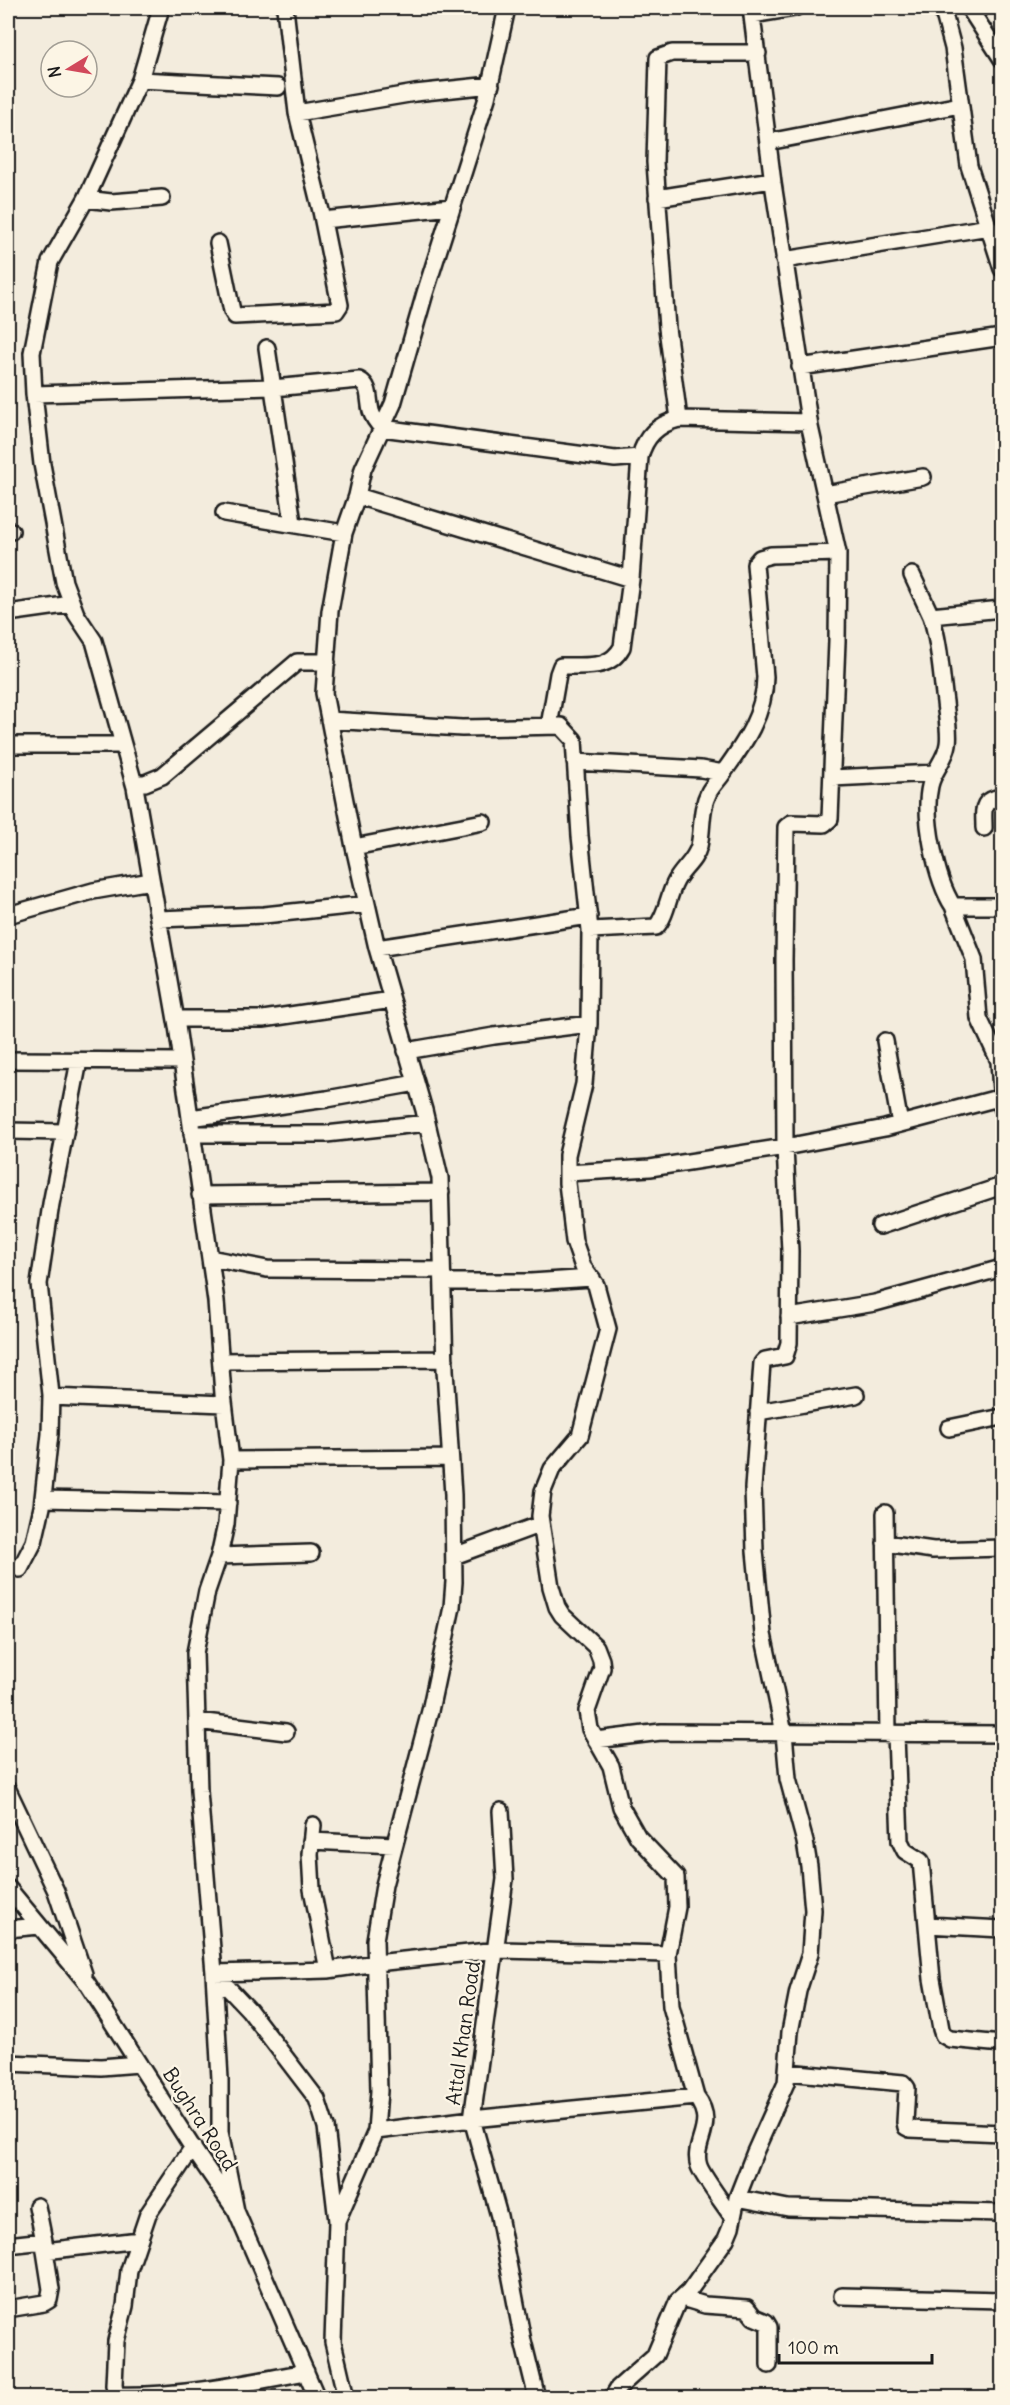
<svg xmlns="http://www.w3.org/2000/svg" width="1010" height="2405" font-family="Delius,sans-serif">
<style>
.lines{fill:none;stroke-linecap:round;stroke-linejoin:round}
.minor-casing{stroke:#1c1c1c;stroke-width:20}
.minor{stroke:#fcf5e5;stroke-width:15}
.labels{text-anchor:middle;stroke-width:4.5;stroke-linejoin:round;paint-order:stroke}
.street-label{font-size:20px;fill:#1c1c1c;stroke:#fcf5e5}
</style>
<rect width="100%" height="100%" fill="#f3ecdd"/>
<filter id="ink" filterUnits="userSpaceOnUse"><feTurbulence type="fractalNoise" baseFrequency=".0167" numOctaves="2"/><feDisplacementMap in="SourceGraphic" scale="12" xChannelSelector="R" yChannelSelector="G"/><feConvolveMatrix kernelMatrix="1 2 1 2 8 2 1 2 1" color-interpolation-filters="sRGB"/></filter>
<g filter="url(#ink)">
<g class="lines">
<!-- minor casing -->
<g class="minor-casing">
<path id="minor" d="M161,8L140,80L86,199L50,262L32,353L34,394L42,464L64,582L76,614L94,641L135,787L177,1026L216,1301L223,1394L231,1460L226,1524L219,1556L207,1591L195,1653L199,1791L214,1973L220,2079V2132L236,2211
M940,8L945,18L953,48L969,166L1002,269
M969,8L1002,59
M752,15L795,8
M140,80L278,87
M297,113L415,93L491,85
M768,142L960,105
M657,198L772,180
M86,199L111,202L162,198
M323,220L452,207
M218,243L232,311L235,316L336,311L340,305L321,211L297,113L285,8
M784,260L989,227
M267,348L293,523
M800,367L1002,337
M273,388L359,380C371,386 368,399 371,411C373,418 377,423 382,428L615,459L640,457C645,436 658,424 679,419L809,422
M34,394L272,387
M679,419L667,328L655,162L658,58L672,53H758
M825,494L923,477
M357,496L631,579
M224,513L344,533
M8,532L11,531
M912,575L931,616
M1002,609L931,616C940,643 941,674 945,702C946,715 950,731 948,744C946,759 933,771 930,786C923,816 936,880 953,906H1002
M8,613L72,604
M329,720L462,728L561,726L574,740L580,836L590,930L589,1024L584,1084L567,1155V1183L574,1241L583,1267L596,1285L608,1329L580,1436L552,1469L543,1491L540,1516L551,1587L557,1607L562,1615L596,1647L601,1660L602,1668L587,1711L590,1729L611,1766L621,1807L638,1837L676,1877L677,1907L668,1954L671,2006L696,2097C718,2125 691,2143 699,2166C703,2177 725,2206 733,2218
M549,726L558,674L561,666C585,665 609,671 622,647L631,579L640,457
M8,745H123
M575,762L701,769L723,773
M832,778L935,773
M134,783H145L162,776L297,662H327
M984,828C984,809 980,800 1002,797
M354,847L483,822
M953,906L974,959L979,1018L999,1061L1002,1107
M8,915L93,891L151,881
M158,919L264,915L367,904
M590,930L656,927C667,915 668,895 676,881C683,868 695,861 699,846C703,828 700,809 709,792C713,785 719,779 723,773C744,744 765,714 765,677L755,564L760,558L771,555L838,553
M377,948L589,916
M176,1019H263L392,1000
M885,1041L900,1124
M406,1051L494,1036L589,1024
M8,1060L182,1061
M190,1118L327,1099L416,1083
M8,1131L65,1132
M192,1134H326L427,1123
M567,1173L650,1168L785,1147L885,1128L1002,1097
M200,1195L441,1192
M880,1226L1002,1186
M210,1258L267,1269L442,1270
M443,1282H531L592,1278
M789,1317L875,1303L1002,1268
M221,1361L445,1359
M51,1397L224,1404
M758,1412L856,1395
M949,1428L1002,1417
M231,1460L450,1458
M43,1499L228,1503
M885,1513L888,1735
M885,1543L933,1550L1002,1548
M219,1556L311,1553
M454,1556L541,1524
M20,1569L34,1542L42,1507L50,1434L51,1395L39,1284L51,1204L79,1061
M197,1721L286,1732
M896,1735L900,1841L905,1851L921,1861L932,1979L941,2029L943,2035L950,2039L1002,2044
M596,1740L661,1732L1002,1734
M8,1790L56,1891L84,1974
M501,1811L505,1879L472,2119L499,2216L523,2341L537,2398
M313,1825L310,1854L312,1889L328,1970
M311,1841L394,1845
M8,1888L87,1983L196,2153L236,2211L317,2398
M927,1925L1002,1929
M8,1929L39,1926
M214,1973L249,2010L317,2099L326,2127L337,2221L333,2342L346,2398
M214,1973L328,1970L376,1963L497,1950L668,1954
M8,2063L101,2067L139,2064
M787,2072L903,2083L907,2088L905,2122L906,2127L910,2129L1002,2133
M376,2131L472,2119L696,2097
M737,2198L788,2208L1002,2213
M37,2206L44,2241
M337,2221L376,2131L379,2091L375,1940L384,1885L430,1711L452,1607L454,1582L453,1495L445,1370L440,1178L424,1110L377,948L354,847L324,693L330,611L344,533L357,496L363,469L393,404L425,293L487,98L507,8
M8,2245L44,2241L45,2251L139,2240
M842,2296L1002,2300
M682,2298L705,2305L747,2308L754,2317L766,2322L769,2327V2365
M8,2309L44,2303L49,2300L51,2289L45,2251
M115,2395C180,2397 242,2384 306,2372
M116,2398L114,2385L116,2341L125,2306L129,2270L148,2214L193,2147
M612,2398L618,2388L655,2355L678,2301L689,2291L726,2239L731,2227L737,2198L755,2152L786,2083L790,2032L798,1991L810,1954L813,1910L809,1866L805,1842L788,1779L784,1733L763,1634L755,1551L753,1488L762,1363L765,1360L785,1356L789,1343L790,1251L785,1147L784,960L786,827L791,823L824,824L830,819L837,641L838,553L810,427L773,183L751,8"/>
</g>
<!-- minor -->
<use href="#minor" class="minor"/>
</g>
</g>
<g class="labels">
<!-- street labels -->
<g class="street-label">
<text transform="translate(463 2033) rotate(-82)" y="7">Attal Khan Road</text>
<text transform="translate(200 2119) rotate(57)" y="7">Bughra Road</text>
</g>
</g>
<!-- margin -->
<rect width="1010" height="2405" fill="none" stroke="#fcf5e5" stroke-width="30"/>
<rect x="15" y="15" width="980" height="2375" fill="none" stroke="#1c1c1c" stroke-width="2" filter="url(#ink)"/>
<!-- north arrow -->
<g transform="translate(69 69) rotate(259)"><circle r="28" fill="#fcf5e5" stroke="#a29e95" stroke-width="1.5"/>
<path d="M0-4.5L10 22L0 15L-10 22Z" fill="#d1495b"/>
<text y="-9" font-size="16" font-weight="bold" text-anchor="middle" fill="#1c1c1c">N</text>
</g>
<!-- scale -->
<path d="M779 2354v9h153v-9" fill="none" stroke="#1c1c1c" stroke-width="3"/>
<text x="788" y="2354" font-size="18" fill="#1c1c1c" stroke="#fcf5e5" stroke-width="4.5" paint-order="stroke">100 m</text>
</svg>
